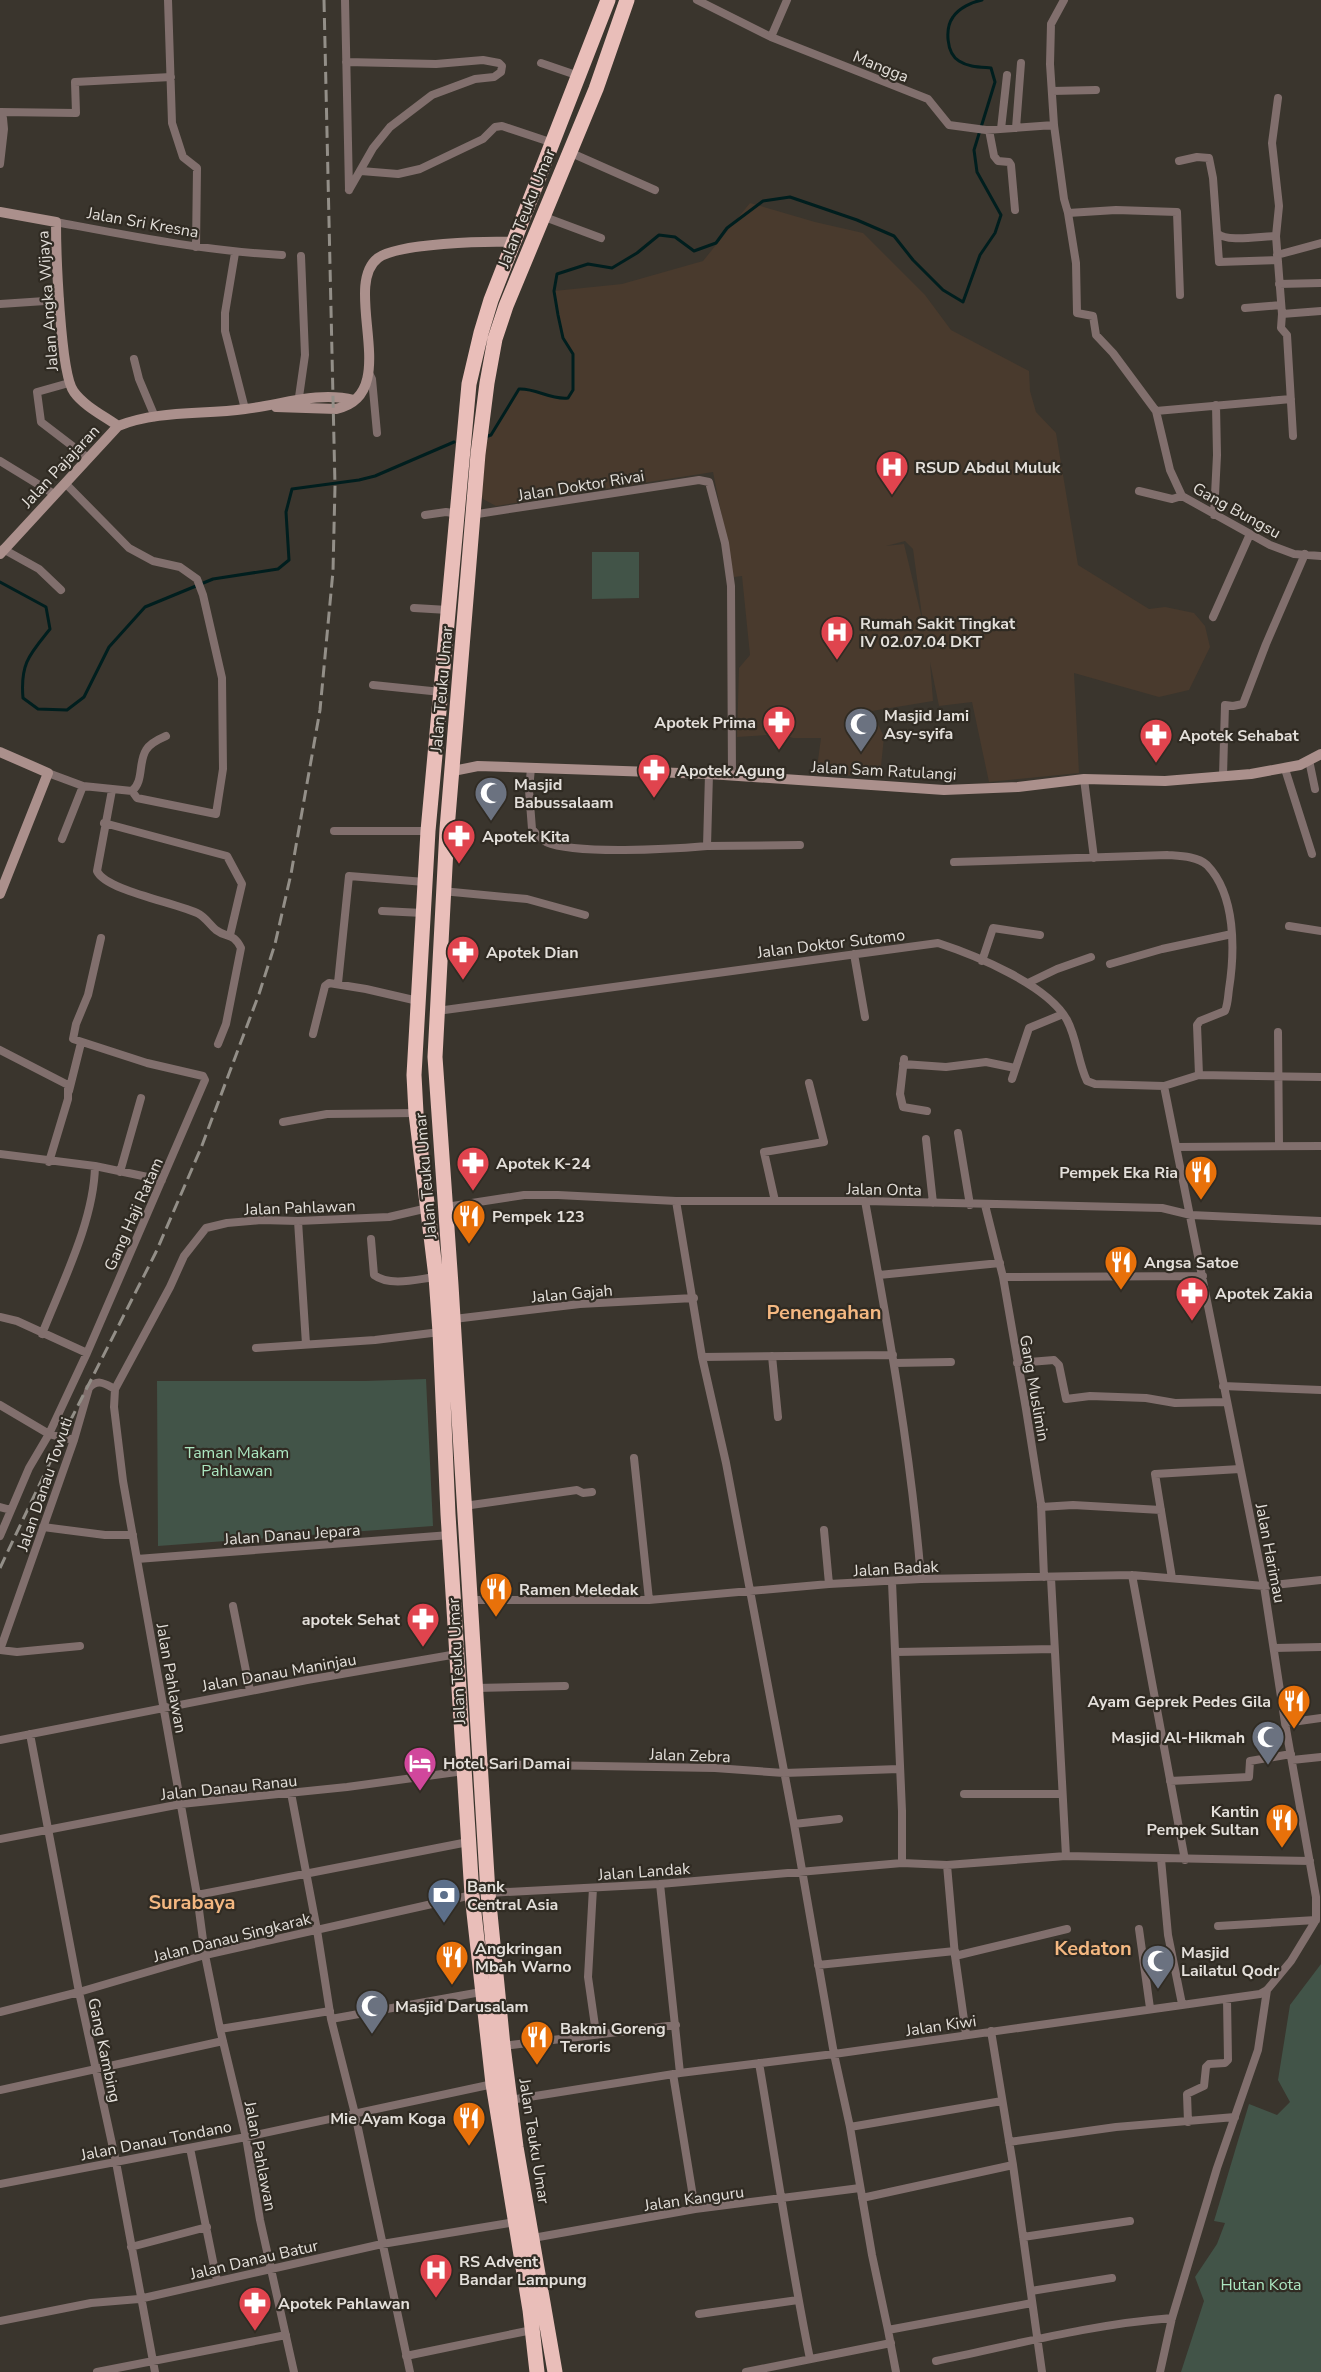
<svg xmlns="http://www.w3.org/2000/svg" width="1321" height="2372" font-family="'Nunito Sans',sans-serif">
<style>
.medical{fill:#493a2d;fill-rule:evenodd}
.green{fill:#425448}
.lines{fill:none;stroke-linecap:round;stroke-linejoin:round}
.stream{stroke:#001e1e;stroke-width:3}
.street{stroke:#816f6d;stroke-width:8}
.secondary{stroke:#ab908c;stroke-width:10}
.highway{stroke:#e9beb9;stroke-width:15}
.rail{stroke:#938f88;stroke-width:3;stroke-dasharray:12 6;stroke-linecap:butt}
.labels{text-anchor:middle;stroke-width:4.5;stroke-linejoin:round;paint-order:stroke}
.street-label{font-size:16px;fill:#e3dfda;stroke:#302b23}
.poi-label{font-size:16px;font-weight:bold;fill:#e3dfda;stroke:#302b23;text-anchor:start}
.park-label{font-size:16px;fill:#ace6c0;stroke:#302b23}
.quarter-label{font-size:20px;font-weight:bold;fill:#f4b881;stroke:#302b23}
</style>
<rect width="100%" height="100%" fill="#3a352d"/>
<!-- medical -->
<path class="medical" d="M750,203L815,222L863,233L925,295L951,330L1029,371L1030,391L1036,412L1056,433L1078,565L1149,609L1165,607L1194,613L1205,626L1210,647L1189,690L1159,697L1074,673L1079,773L989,782L972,702L939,706L930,662L933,701L872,711L884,737L880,776L816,775L821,738H793L781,734L737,737L739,668L750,655L742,576L734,577L713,472L496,506L483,499L480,493L482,450L519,389H529L559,399L568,398L573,390V354L563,338L554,291L622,284L703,261ZM905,541L913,549L923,623L904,544L886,546Z"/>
<!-- green -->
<path class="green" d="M592,552H639V598L592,599Z
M426,1379L433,1526L158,1546L157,1381H365Z
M1321,1964V2372H1181L1204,2301L1195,2277L1217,2244L1225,2223L1214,2221L1249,2104L1277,2115L1290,2102L1278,2080L1290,2005Z"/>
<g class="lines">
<!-- stream -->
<path class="stream" d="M485,437L491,435L519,389C536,388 550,400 568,398L573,390V354L563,338L558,315L554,291L557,274L588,264L612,268L637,253L659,235L675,237L694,251L716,243L727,228L763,201L790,197L857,220L894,236L913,260L943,290L963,302L980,255L995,233L1001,215L977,172L974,150L995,82L991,68C980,67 968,67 959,61C946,53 945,28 953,17C959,8 972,2 982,0
M0,582L46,607L50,629C30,654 20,663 23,698L38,709L67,710L84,697L109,647L145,607L213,579L278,569L289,560L286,512L292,489L359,480L375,476L454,442"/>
<!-- street -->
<path class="street" d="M168,0L172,123L183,157L197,168L196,247
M345,0L349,190
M697,0L771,37L928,99L949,125L986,130L1054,125
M1064,0L1051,24L1050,64L1054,125L1064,199L1068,213L1116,210L1177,212L1180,295
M771,37L787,0
M346,62L436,64L483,60L499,63L502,66L501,72L494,77L475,79L432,95L390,127L373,148L349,190
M541,63L579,76
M1052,91L1096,90
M1278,98L1272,143L1279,206L1276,236L1282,314L1281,328L1287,335L1293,436
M0,112L76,113L75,82L171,77
M0,116L3,118L4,129L0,164
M1016,128L1021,63
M1001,129L1007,75
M989,130L994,156L998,161L1009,162L1011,165L1015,210
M569,152L655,190
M1179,161L1197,157L1209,158L1213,178L1217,233C1227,243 1261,236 1276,236
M361,171L398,174L420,169L483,139L495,127L502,126L553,143
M1068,213L1076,263L1077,313L1093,316L1096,335L1113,353L1156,411L1170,470L1182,496L1270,545L1294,554L1321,556
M542,216L601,238
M56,222C131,236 205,251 282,255
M1217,233L1219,262L1277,260
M235,253L225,313V331L245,409
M1277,255L1321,243
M1279,284L1321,283
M0,304L60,300
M1245,308L1281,305
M1282,314L1321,311
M134,359L139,379L155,417
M369,373L372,379L377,433
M69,383L37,392L41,422L88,458
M298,404L305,355L301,256
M1156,411L1291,399
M0,461L54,494
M65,483L129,548L153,561L180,567L197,579L203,595L222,678L223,769L216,814L137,798L132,791
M1139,491L1172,499L1182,496
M425,515L446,512L459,514
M471,515L699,480L709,482L725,543L731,586L732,776
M1214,515L1217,455L1216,405
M3,549L39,569L61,590
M414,608L448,610
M1213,617L1250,534
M373,685L441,692
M1309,760L1315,789
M531,768L529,790L532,829C536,834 540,839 546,842C576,855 672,849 707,846L709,774
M1285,769L1312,854
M48,773L83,786L132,791C144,781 138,763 146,750C150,743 159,739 166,736
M1223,776L1225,705L1233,706L1243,704L1266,644L1305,554
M1084,779L1094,858
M112,790L97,871C106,891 178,903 199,914C206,918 210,925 216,930C228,939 233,932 241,948L226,1024L218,1044
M104,823L227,856L242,884L230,935
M334,831H428
M62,839L83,786
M707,846L800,845
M954,862L1167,855C1179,856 1197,856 1207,865C1236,895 1235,951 1229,989C1228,996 1228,1004 1225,1011L1200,1021L1197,1025L1199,1075
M442,891L527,899L585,915
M382,911L423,913
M1289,926L1321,931
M854,954L865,1017
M982,961L993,928L1040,935
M1110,964L1162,949L1232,934
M338,983L349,876L425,882
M1028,983L1057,969L1091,957
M437,1011L938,943C975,955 1048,985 1067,1020C1077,1039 1078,1062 1087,1081L1095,1084L1164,1086L1199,1075L1321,1077
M1278,1032L1279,1145
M313,1034L325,986L329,983L366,989L418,1001
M0,1050L68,1085V1099L49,1162
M904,1059L900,1094L903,1107L927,1111
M903,1064L946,1067L986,1062L1015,1068
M1012,1079L1029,1028L1063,1014
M69,1091L81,1043
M283,1122L327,1114L416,1113
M958,1133L970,1205
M926,1139L933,1203
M1177,1147L1321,1146
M0,1154L95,1166L162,1180
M120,1172L141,1098
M676,1201L702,1357L726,1463L794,1824L834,2054L850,2127L872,2255L888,2330
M775,1201L764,1152L824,1142L809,1083
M865,1201C888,1327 911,1452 921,1579
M985,1205L1003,1277L1026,1409L1041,1504L1044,1577
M446,1207L524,1195H558L676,1201H865L1162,1208L1191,1215L1321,1221
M298,1221L306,1344
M371,1239L374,1275C390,1287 418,1279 436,1277
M879,1275L1000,1263
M1003,1277L1203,1276
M0,1317L17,1321L87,1353
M454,1319L580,1304L694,1298
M42,1334C62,1283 94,1221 95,1166
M256,1348L375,1340L440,1332
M772,1356L778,1417
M702,1357L893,1355
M894,1363L951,1362
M1017,1363L1054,1360L1059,1365L1066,1399L1090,1396L1146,1398L1175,1403L1226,1402
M1223,1386L1321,1390
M0,1405L49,1434L74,1440
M634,1458L649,1600
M464,1506L577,1490L583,1493L592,1492
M0,1507L11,1510
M1041,1507L1073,1505L1161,1510
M43,1527L105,1535H133
M824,1530L829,1584
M0,1536L29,1468L49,1434L87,1353L205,1080L203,1076L147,1063L73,1039L76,1024L88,995L101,938
M137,1559L450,1535
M1132,1575L1185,1860
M1051,1578L1066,1856
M1172,1578L1155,1474L1240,1469
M892,1582L902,1811V1863
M471,1600H649L829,1584L921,1579L1132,1575L1264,1586L1321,1580
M233,1606L250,1691
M1274,1648L1321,1647
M0,1650L74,1440L89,1388C98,1378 105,1384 115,1389
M0,1650L17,1652L80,1646
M896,1652L1054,1649
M476,1688L565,1686
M1285,1723L1321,1718
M30,1734L79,1992L116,2162L155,2372
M0,1740L307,1680L457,1654
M1292,1760L1321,1757
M480,1764L715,1768L784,1773L899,1769
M1170,1781L1249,1777L1250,1761L1291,1754
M291,1793L317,1930L331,2019L355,2114L410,2372
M964,1794H1062
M794,1824L839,1819
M0,1839L181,1804L347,1787L464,1771
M1161,1859L1168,1935L1182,2004
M947,1865L955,1956L966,2034
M660,1884L680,2073
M593,1888L588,1977L596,2033
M488,1893L660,1884L902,1863L947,1865L1066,1856L1310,1861
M197,1895L468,1842
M1218,1926L1316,1920
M1139,1929L1150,2008
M955,1956L1067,1929
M818,1965L955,1951
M0,2012L79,1992L205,1955L472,1895
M331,2019L481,1992
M220,2029L330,2011
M991,2031L1013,2165L1042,2372
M503,2046L676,2025
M759,2063C776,2162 790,2261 810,2359
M673,2074L695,2209
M0,2090L223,2041
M510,2100L680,2073L834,2054L1260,1994L1267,1990L1291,1961L1316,1920V1897L1285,1723L1264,1586L1164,1086
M1188,2122L1187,2094L1204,2086L1206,2067L1209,2064L1225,2063L1228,2060L1227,1999
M850,2127L1002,2101
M1009,2142L1116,2127L1235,2117
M190,2148L217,2281
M0,2184L246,2137L493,2084
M862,2198L1013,2165
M1023,2237L1130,2221
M533,2238L695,2209L860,2188
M131,2247L207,2227
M1031,2291L1112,2278
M699,2314L798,2300
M0,2321L91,2303L139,2299L382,2244L515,2222
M406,2356L532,2330
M936,2361C1014,2345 1092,2324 1172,2318
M97,2372L286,2335
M294,2372L260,2220L246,2137L220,2029L205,1955L197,1895L123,1481L114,1407L115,1389L170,1287L184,1256L206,1228L227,1223L261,1220L298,1221L389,1217L428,1208
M746,2372L891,2343
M896,2372L888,2330L1032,2303
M1160,2372L1172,2318L1217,2168L1258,2050L1267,1990"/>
<!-- secondary -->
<path class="secondary" d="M0,212L56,222C56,250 60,375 74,392C84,406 104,416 118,426
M276,407L336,409C404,395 340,287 378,258C398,243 487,241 514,242
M0,554L118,426C158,410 203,415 245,409C281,405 318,391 354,400
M0,752L48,773L0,894
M453,771L478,766L709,774L944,790L1018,787L1084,779L1165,781L1251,774L1300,765L1321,754"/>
<!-- highway -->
<path class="highway" d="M537,2372L530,2310L493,2084L472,1895L448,1514L440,1332L436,1277L416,1113L414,1075L428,831L469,384L481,333L491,300L608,0
M555,2372L516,2147L503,2046L488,1893L451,1285L435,1057L447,829L478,454L487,383L495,339L506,306L596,89L627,0"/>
<!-- rail -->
<path class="rail" d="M0,1568L62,1437L156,1252L201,1148L259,994L275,944L291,874L320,710L333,571L335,486L324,0"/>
</g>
<!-- icons -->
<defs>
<g id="hospital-pin" transform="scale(1.725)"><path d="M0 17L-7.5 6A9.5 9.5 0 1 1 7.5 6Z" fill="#e0444e" stroke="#302b23"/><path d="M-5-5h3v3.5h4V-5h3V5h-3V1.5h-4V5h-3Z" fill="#fff"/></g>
<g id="pharmacy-pin" transform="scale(1.725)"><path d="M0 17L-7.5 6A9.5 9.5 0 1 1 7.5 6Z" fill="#e0444e" stroke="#302b23"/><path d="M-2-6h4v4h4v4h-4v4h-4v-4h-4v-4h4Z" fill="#fff"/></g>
<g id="mosque-pin" transform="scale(1.725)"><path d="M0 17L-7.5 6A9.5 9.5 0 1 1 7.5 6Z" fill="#6b7280" stroke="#302b23"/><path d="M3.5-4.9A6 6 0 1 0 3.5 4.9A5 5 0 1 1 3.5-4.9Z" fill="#fff"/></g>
<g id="restaurant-pin" transform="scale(1.725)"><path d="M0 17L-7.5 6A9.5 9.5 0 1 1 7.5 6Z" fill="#e8710a" stroke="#302b23"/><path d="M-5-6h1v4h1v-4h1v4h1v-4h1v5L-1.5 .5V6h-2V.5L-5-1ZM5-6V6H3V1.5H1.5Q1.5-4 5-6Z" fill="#fff"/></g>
<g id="hotel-pin" transform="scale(1.725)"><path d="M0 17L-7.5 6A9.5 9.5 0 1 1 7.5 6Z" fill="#d1479c" stroke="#302b23"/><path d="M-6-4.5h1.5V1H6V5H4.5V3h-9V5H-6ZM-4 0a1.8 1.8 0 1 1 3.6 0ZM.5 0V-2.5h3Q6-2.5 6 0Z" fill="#fff"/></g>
<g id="bank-pin" transform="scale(1.725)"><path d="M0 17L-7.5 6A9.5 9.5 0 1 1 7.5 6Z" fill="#5c6f8a" stroke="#302b23"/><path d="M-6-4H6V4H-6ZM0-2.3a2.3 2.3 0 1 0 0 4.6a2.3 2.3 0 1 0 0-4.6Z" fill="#fff"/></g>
</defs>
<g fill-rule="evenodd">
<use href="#hospital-pin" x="892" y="467"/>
<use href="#hospital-pin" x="837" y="632"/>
<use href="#pharmacy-pin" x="779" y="722"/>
<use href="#mosque-pin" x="861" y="724"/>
<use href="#pharmacy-pin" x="1156" y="735"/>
<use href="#pharmacy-pin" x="654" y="770"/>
<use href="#mosque-pin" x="491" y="793"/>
<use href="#pharmacy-pin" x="459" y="836"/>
<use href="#pharmacy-pin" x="463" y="952"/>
<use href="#pharmacy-pin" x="473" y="1163"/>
<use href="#restaurant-pin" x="1201" y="1172"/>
<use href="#restaurant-pin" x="469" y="1216"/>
<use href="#restaurant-pin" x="1121" y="1262"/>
<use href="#pharmacy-pin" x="1192" y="1293"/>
<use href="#restaurant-pin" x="496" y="1589"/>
<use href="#pharmacy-pin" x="423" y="1619"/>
<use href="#restaurant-pin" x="1294" y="1701"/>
<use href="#mosque-pin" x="1268" y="1737"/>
<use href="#hotel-pin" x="420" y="1763"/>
<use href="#restaurant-pin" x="1282" y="1820"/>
<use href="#bank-pin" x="444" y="1895"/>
<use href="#restaurant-pin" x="452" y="1957"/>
<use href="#mosque-pin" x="1158" y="1961"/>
<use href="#mosque-pin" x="372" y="2006"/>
<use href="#restaurant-pin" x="537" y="2037"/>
<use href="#restaurant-pin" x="469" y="2118"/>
<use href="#hospital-pin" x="436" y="2270"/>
<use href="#pharmacy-pin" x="255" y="2303"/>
</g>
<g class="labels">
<!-- street labels -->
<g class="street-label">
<text transform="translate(881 66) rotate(22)" y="6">Mangga</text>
<text transform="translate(526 208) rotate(-68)" y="6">Jalan Teuku Umar</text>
<text transform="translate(143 222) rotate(10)" y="6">Jalan Sri Kresna</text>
<text transform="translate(47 301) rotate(-94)" y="6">Jalan Angka Wijaya</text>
<text transform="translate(60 466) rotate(-47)" y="6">Jalan Pajajaran</text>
<text transform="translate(581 485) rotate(-9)" y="6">Jalan Doktor Rivai</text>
<text transform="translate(1237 510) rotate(29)" y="6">Gang Bungsu</text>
<text transform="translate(441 689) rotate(-85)" y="6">Jalan Teuku Umar</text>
<text transform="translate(884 770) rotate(3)" y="6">Jalan Sam Ratulangi</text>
<text transform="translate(831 943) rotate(-7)" y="6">Jalan Doktor Sutomo</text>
<text transform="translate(425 1176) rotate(-95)" y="6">Jalan Teuku Umar</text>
<text transform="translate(884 1189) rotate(1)" y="6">Jalan Onta</text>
<text transform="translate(300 1207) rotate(-2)" y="6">Jalan Pahlawan</text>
<text transform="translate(133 1214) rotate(-66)" y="6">Gang Haji Ratam</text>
<text transform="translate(572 1293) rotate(-5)" y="6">Jalan Gajah</text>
<text transform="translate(1035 1388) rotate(80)" y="6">Gang Muslimin</text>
<text transform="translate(44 1484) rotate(-71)" y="6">Jalan Danau Towuti</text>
<text transform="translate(292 1534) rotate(-4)" y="6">Jalan Danau Jepara</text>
<text transform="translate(1271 1553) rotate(79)" y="6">Jalan Harimau</text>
<text transform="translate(896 1568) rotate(-3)" y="6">Jalan Badak</text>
<text transform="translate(456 1661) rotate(-93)" y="6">Jalan Teuku Umar</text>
<text transform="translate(279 1672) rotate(-10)" y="6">Jalan Danau Maninjau</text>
<text transform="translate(172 1678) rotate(80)" y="6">Jalan Pahlawan</text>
<text transform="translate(690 1755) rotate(2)" y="6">Jalan Zebra</text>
<text transform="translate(229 1787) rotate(-6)" y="6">Jalan Danau Ranau</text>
<text transform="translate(644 1871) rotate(-4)" y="6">Jalan Landak</text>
<text transform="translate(232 1937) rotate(-14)" y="6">Jalan Danau Singkarak</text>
<text transform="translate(941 2025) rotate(-8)" y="6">Jalan Kiwi</text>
<text transform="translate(105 2050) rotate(78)" y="6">Gang Kambing</text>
<text transform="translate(156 2140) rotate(-11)" y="6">Jalan Danau Tondano</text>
<text transform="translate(535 2141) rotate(81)" y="6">Jalan Teuku Umar</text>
<text transform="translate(261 2156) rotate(79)" y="6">Jalan Pahlawan</text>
<text transform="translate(694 2198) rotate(-8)" y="6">Jalan Kanguru</text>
<text transform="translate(254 2259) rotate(-13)" y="6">Jalan Danau Batur</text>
</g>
<!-- poi labels -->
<g class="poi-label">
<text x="915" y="473">RSUD Abdul Muluk</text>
<text x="860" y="629">Rumah Sakit Tingkat<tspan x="860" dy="18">IV 02.07.04 DKT</tspan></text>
<text x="884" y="721">Masjid Jami<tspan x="884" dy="18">Asy-syifa</tspan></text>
<text x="756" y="728" text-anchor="end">Apotek Prima</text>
<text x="1179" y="741">Apotek Sehabat</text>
<text x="677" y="776">Apotek Agung</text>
<text x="514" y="790">Masjid<tspan x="514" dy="18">Babussalaam</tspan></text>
<text x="482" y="842">Apotek Kita</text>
<text x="486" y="958">Apotek Dian</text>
<text x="496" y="1169">Apotek K-24</text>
<text x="1178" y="1178" text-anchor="end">Pempek Eka Ria</text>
<text x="492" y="1222">Pempek 123</text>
<text x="1144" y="1268">Angsa Satoe</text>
<text x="1215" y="1299">Apotek Zakia</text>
<text x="519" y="1595">Ramen Meledak</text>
<text x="400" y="1625" text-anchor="end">apotek Sehat</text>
<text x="1271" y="1707" text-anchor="end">Ayam Geprek Pedes Gila</text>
<text x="1245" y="1743" text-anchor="end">Masjid Al-Hikmah</text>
<text x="443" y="1769">Hotel Sari Damai</text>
<text x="1259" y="1817" text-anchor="end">Kantin<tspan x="1259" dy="18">Pempek Sultan</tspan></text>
<text x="467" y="1892">Bank<tspan x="467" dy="18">Central Asia</tspan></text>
<text x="475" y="1954">Angkringan<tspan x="475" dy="18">Mbah Warno</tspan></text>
<text x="1181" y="1958">Masjid<tspan x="1181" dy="18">Lailatul Qodr</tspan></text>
<text x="395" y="2012">Masjid Darusalam</text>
<text x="560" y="2034">Bakmi Goreng<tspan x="560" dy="18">Teroris</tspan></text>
<text x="446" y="2124" text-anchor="end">Mie Ayam Koga</text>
<text x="459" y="2267">RS Advent<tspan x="459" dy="18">Bandar Lampung</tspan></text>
<text x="278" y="2309">Apotek Pahlawan</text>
</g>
<!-- park labels -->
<g class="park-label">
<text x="237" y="1458">Taman Makam<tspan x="237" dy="18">Pahlawan</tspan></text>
<text x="1261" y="2290">Hutan Kota</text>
</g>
<!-- quarter labels -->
<g class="quarter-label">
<text x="824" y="1319">Penengahan</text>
<text x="192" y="1909">Surabaya</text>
<text x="1093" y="1955">Kedaton</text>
</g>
</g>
</svg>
